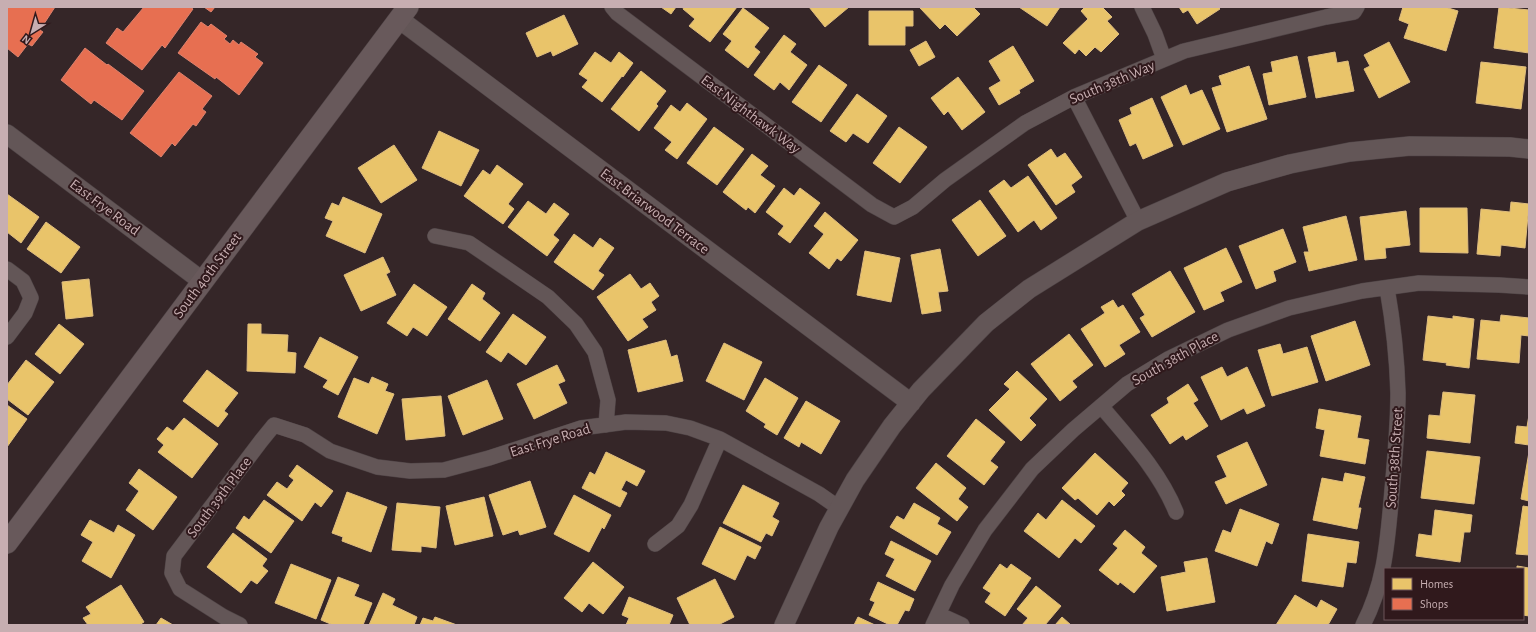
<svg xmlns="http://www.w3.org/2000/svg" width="1536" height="632" font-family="'Alegreya Sans',sans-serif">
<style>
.homes{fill:#e9c46a;stroke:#dfbd7f}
.shops{fill:#e76f51;stroke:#dd826e}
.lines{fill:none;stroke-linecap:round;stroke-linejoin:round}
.minor-casing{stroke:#4d4244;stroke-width:16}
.tertiary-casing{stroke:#4d4244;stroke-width:20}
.secondary-casing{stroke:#4d4244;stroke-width:22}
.minor{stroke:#635657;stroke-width:15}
.tertiary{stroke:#635657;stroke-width:19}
.secondary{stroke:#68595b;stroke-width:21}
.labels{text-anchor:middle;stroke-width:4;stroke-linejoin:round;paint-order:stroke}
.street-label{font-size:15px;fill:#c7aeb1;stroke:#30191c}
</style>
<rect width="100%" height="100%" fill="#352628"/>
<!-- homes -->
<path class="homes" d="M661,7H676L671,14Z
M684,7H737L710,42L689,26L695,19L683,9Z
M809,7H849L825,27Z
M922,7H973L980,14L957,36L945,24L940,29L920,8Z
M1019,7H1060L1047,26Z
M1085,7H1102L1112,17L1107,21L1119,34L1101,52L1095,47L1086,56L1079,49L1075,54L1063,43L1088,19L1081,11Z
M1179,7H1218L1220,9L1197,24L1188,10L1183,13Z
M1403,7H1445L1458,11L1446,51L1404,38L1409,24L1399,20Z
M1499,7L1529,10V53L1494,48Z
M743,8L769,28L754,47L760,52L748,68L725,50L732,41L723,34Z
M869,11H913V26H905V45H869Z
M564,15L578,44L553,56L551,51L537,57L526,33Z
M784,35L796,44L790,52L807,65L789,90L780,82L774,90L754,75Z
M926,41L935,57L919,66L910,50Z
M1389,42L1410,82L1379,98L1364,69L1370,66L1364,55Z
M1013,46L1034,81L1019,90L1020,93L999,105L989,88L1001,81L989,61Z
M595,52L611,63L619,52L633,63L623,77L622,76L602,102L582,87L588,80L579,74Z
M1335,52L1337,63L1348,61L1354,91L1316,98L1308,57Z
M1297,56L1306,97L1269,105L1263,74L1273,72L1271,62Z
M1481,62L1526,67L1521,109L1476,103Z
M819,65L847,85L821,122L792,102Z
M1249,66L1267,119L1227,132L1212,88L1222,85L1219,76Z
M641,71L666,91L656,104L658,106L639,131L611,109Z
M958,77L985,112L962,130L948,111L944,115L931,98Z
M1186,85L1190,95L1202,90L1220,129L1183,145L1161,97Z
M857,94L887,116L868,143L853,133L846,142L830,131Z
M1152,98L1173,146L1143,159L1136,143L1130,146L1119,120L1132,114L1130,108Z
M687,103L707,119L677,159L665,150L672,142L654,128L671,105L680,112Z
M714,127L744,149L717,185L687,163Z
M899,127L927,147L900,183L873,163Z
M439,131L479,150L461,186L422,168Z
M394,145L417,180L381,203L358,168Z
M1051,149L1057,158L1065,153L1082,177L1071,185L1075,192L1056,205L1028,165Z
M752,154L768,166L760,175L775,186L755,213L748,207L746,210L723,192Z
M497,165L523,184L508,204L514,209L503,224L464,196L483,170L490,175Z
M1028,176L1057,218L1041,230L1034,220L1018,232L989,191L1004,180L1011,188Z
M784,188L794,196L800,188L820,203L790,243L778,234L784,226L766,212Z
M7,194L39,217L21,243L7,232Z
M343,197L382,214L365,253L326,236L333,221L325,218L332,203L339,206Z
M980,200L1006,236L978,256L952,220Z
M528,201L546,214L554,203L569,214L553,235L559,240L547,256L508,227Z
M1511,202L1529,204L1525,248L1501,245L1500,256L1477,254L1481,209L1510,212Z
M1420,208H1467L1468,253L1420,252Z
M1406,211L1410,245L1385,248L1386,258L1365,260L1360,217Z
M825,212L858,240L841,261L837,258L829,269L809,253L824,234L814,226Z
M1346,216L1357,260L1309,271L1304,252H1309L1303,227Z
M46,222L80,247L61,273L27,249Z
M1283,229L1296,262L1273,271L1276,281L1256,289L1239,246Z
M574,234L593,248L600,238L614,248L598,271L604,275L593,290L554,262Z
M1226,248L1242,282L1220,292L1224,301L1204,310L1184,268Z
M940,249L948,291L938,292L941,311L922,314L911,255Z
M865,251L900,258L891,302L857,295Z
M383,257L390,272L386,274L396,295L361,311L344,275Z
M1170,271L1195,312L1152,337L1140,318L1145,315L1132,294Z
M630,274L641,289L650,283L659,296L651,302L656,310L642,319L648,327L628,341L597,297Z
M89,279L93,316L66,319L62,282Z
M414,284L447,307L427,336L413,327L407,336L387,323Z
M472,284L485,293L482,299L500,313L480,341L448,319Z
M1113,300L1118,308L1123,305L1140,332L1119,345L1125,354L1105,367L1081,329L1105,313L1101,307Z
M513,314L546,337L526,365L508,352L501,362L486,352Z
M1501,315L1529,318V336L1521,335L1519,363L1477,359L1481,320L1500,322Z
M1428,316L1453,319V316L1474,319L1469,368L1446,365L1447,363L1423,360Z
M1355,321L1370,365L1326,381L1311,336Z
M59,324L84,344L60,374L35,354Z
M248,324H261V334L288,335L287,352L296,353L295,373L247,371Z
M1069,334L1093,365L1072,381L1077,387L1060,401L1031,364Z
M320,337L358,357L338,395L323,387L328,380L304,367Z
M666,340L671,357L677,355L683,381L638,392L628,350Z
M724,343L762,362L744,400L706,381Z
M1280,344L1283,354L1307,347L1318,382L1272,396L1258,350Z
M26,360L54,382L28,415L7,399V385Z
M557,365L565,381L558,384L567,403L534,419L517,384Z
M1222,367L1227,377L1247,367L1265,406L1247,414L1244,408L1221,420L1201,377Z
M207,370L238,393L224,411L228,414L218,427L183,401Z
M1017,371L1047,399L1029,418L1036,425L1021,441L989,410L1010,389L1004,384Z
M372,377L388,384L385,391L394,394L377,434L338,417L354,378L369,384Z
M765,378L798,398L777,435L764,427L766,424L746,411Z
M487,380L503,419L463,435L448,396Z
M1188,384L1198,400L1193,403L1208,426L1186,440L1183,435L1170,444L1151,415L1169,403L1167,398Z
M1443,392L1475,395L1470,443L1427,438L1429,415L1440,416Z
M441,396L445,436L406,440L402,399Z
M806,401L840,421L821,454L801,442L799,447L784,438Z
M7,405L27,419L7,447Z
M1319,409L1361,416L1357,438L1369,440L1365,464L1320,456L1325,430L1316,428Z
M1529,415V445L1515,443L1517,426L1527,427Z
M184,418L218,444L192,478L158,452L164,445L157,439L167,427L173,431Z
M976,419L1005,442L990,461L998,467L984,485L947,456Z
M1247,442L1267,485L1226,504L1215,482L1227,477L1217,456Z
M1427,451L1480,457L1474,504L1421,498Z
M606,452L645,471L637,486L626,480L621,490L627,493L620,507L582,488L590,472L595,475Z
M1529,452V501L1521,499Z
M1095,453L1128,483L1121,491L1125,495L1114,506L1109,501L1097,515L1078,498L1075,500L1062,488Z
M936,463L966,488L958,499L968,507L957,521L916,488Z
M297,465L333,491L321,507L315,502L302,521L267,495L277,482L287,489L294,480L289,476Z
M139,469L177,497L153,530L126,510L139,491L129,483Z
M1345,473L1365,477L1358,508H1361L1357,529L1313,520L1322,478L1343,482Z
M530,481L546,527L520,535L518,530L503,535L489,495Z
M743,485L779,503L772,517L779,521L772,536L766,533L761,542L723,523Z
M347,492L387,507L371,552L342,541L343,537L332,533Z
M574,495L611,515L604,529L602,527L589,552L554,534Z
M484,497L493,536L455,545L446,506Z
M264,500L294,521L271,553L236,528L244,516L249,520Z
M1062,500L1095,526L1081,543L1075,538L1059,558L1024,531L1038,513L1046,520Z
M397,503L440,507L436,548L421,546V552L392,550Z
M914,503L940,518L937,524L951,532L937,555L890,527L897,516L904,520Z
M1523,506L1529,507V555L1516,554Z
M1240,509L1279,524L1272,544L1266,541L1257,566L1215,551L1223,530L1231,533Z
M1435,510L1472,515L1470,532H1464L1460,562L1416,556L1419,534L1432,536Z
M90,520L114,533L118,525L135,535L111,578L82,561L93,542L81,535Z
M720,527L761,547L755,559L747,555L735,580L702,564Z
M1125,530L1145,547L1141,553L1157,566L1134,593L1120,582L1118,585L1099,570L1118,548L1113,544Z
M233,533L267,559L262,566L268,571L257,584L251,580L241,593L207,567Z
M1308,534L1359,542L1356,563L1347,562L1343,587L1302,581Z
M891,541L931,561L915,591L886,576L895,559L885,554Z
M1207,558L1215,602L1167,611L1161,577L1186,572L1184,562Z
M593,562L624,587L603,614L589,603L582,612L564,598Z
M291,564L331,580L316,619L275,603Z
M1000,564L1007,569L1011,564L1031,578L1005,616L985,602L991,593L983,588Z
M1517,566L1529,568V616L1523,615V569H1517Z
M338,577L359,585L354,596L372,603L363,625H333L321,620Z
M715,579L734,617L718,625H690L677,598Z
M878,582L914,599L909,611L905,610L897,625H890L869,615L875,602L870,600Z
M121,585L144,622L139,625H88L83,618L91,614L86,607Z
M1036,586L1061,606L1045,625H1022L1028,618L1017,609Z
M383,593L395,599L392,605L417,617L414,625H369Z
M1295,595L1317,608L1321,600L1337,609L1328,625H1276Z
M629,597L673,615L669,625H626L629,618L622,615Z
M435,617L457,625H420L423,618L433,621Z
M858,617L875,625H854Z
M1062,617L1071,625H1055Z
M161,618L173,625H156Z"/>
<!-- shops -->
<path class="shops" d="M7,7H55L40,30L43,32L32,46L28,44L18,57L7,48Z
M144,7H190L193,9L165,48L162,45L142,70L106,43L117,28L123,32Z
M204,7H215L211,12Z
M201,22L208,27L211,24L227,36L224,39L230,44L233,40L239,45L241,42L258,54L255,57L263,63L239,95L216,77L215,79L178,53Z
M85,48L107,65L108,64L144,91L122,120L94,100L91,104L61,80Z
M179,72L212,96L202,109L206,112L196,126L193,124L175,146L172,143L161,157L130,133Z"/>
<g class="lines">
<!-- minor casing -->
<g class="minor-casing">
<path id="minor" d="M612,7L617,13L872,205L894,217L913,207L945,180L1025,123L1074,97L1184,51L1326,17L1354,12L1357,7
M1142,7L1155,34L1164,59
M1074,97L1138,221
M435,236L469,243L548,297L576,324L595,352L608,400L606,425
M7,269L23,281L31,298L25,313L7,337
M1101,406C1129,439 1160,472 1176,512
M655,544L678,526L691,505L720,439
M938,614L962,625
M240,625L224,617L180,589L172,573L174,556L261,441L274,425L305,435L330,451L377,467L410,471L444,470L489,458L581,428L626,422L666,423L690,428L720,439L819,494L839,508
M933,625L952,585L985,530L1032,469L1073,430L1127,384L1168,359L1228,330L1289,308L1362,291L1419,283L1499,285L1529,287
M1363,625C1384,584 1387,547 1391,502C1394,466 1398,430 1398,393C1397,358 1393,322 1387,288"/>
</g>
<!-- tertiary casing -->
<g class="tertiary-casing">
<path id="tertiary" d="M399,19L911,403
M7,134L202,281
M784,625L829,527L855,480L892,426L921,390L986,323L1029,289L1138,221L1227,182L1290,164L1350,152L1410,146L1510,147L1529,149"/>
</g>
<!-- secondary casing -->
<g class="secondary-casing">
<path id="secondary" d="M7,543L408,7"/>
</g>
<!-- minor -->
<use href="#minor" class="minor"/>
<!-- tertiary -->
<use href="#tertiary" class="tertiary"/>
<!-- secondary -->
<use href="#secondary" class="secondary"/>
</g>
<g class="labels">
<!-- street labels -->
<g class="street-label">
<text transform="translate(1112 82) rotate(-23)" y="5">South 38th Way</text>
<text transform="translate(751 114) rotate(37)" y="5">East Nighthawk Way</text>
<text transform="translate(105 207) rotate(37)" y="5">East Frye Road</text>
<text transform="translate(655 211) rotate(37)" y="5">East Briarwood Terrace</text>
<text transform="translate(207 275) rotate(-53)" y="5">South 40th Street</text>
<text transform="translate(1175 358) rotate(-29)" y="5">South 38th Place</text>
<text transform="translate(550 440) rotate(-17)" y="5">East Frye Road</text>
<text transform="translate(1394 458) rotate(-86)" y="5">South 38th Street</text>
<text transform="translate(219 497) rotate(-53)" y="5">South 39th Place</text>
</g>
</g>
<!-- border -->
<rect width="1536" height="632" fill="none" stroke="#c7aeb1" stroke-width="16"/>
<!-- legend -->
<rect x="1384" y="568" width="140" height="52" fill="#30191c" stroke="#6c5558"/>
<rect x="1392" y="578" width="20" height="12" fill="#e9c46a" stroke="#6c5558"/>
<text x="1420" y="588" font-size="12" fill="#c7aeb1">Homes</text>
<rect x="1392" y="598" width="20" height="12" fill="#e76f51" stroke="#6c5558"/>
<text x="1420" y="608" font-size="12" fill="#c7aeb1">Shops</text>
<!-- north arrow -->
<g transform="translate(32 32) rotate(217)" stroke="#30191c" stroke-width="3" paint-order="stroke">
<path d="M0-3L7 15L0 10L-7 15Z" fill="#c7aeb1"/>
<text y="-6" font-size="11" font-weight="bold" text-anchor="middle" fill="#c7aeb1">N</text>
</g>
</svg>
